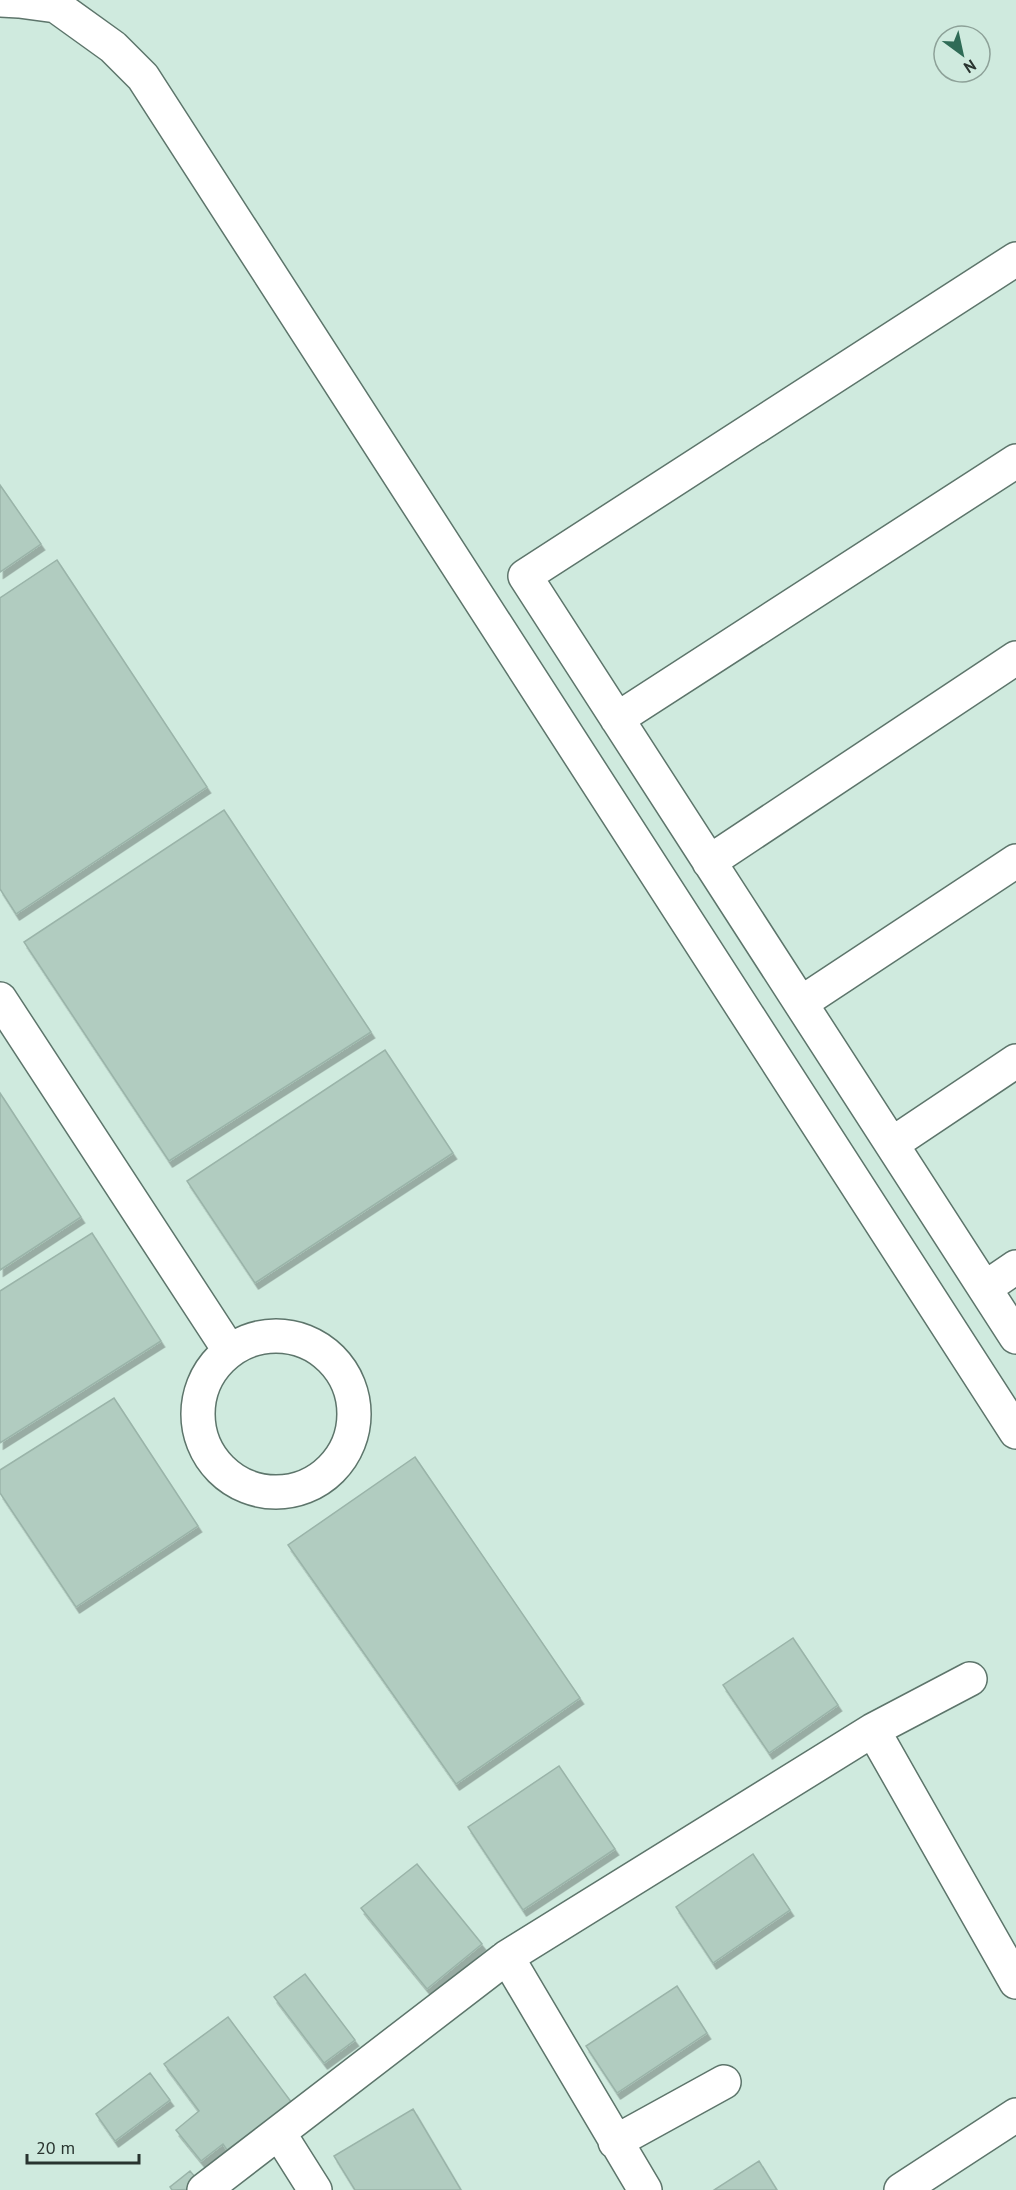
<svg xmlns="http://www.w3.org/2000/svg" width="1016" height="2190" font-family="'PT Sans',sans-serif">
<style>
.building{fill:#b1ccc0;stroke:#9ab4a9;stroke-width:1.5;filter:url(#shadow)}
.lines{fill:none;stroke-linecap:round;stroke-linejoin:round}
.minor-casing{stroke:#5d756b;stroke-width:36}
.minor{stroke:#fff;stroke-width:33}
</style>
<defs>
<filter id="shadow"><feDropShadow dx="3.5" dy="6" stdDeviation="0" flood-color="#0004"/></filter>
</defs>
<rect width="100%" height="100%" fill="#cfeade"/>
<!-- building -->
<path class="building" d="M0,485L41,544L0,572Z
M57,560L207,787L16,914L0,889V598Z
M224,810L371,1032L169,1161L24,942Z
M385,1050L453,1153L255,1283L187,1181Z
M0,1093L81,1217L0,1270Z
M92,1233L161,1341L0,1443V1291Z
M114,1398L198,1526L76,1607L0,1493V1470Z
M415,1457L580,1698L456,1784L288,1545Z
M793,1638L838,1705L769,1753L723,1685Z
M559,1766L615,1849L523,1910L468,1827Z
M753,1854L790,1910L713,1963L676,1907Z
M417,1864L482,1944L427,1989L361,1908Z
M305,1974L355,2040L324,2063L274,1997Z
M677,1986L707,2033L617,2093L586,2046Z
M228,2017L292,2103L227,2150L223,2144L201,2161L176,2130L199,2111L164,2064Z
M150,2073L170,2100L115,2141L96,2114Z
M413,2109L461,2190H355L334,2156Z
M759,2161L777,2190H714Z
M190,2171L205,2189L172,2190L170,2187Z"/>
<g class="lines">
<!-- minor casing -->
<g class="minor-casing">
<path id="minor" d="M0,0L19,1L56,6L113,47L143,77L1016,1432
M1016,259L525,576L1016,1337
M617,719L1016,461
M709,862L1016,658
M0,999L229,1350
M801,1003L1016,861
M892,1144L1016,1061
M985,1288L1016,1267
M198 1414a78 78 0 1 1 156 0a78 78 0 1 1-156 0Z
M873,1730L1016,1982
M507,1957L645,2190
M279,2133L315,2190
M615,2142L724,2082
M204,2190L507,1957L873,1730L970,1679
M901,2190L1016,2115"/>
</g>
<!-- minor -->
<use href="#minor" class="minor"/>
</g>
<!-- north arrow -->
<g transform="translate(962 54) rotate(147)"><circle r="28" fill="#cfeade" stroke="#8da198" stroke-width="1.5"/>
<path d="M0-4.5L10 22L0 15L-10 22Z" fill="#2f6b56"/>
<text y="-9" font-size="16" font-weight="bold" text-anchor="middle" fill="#29342f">N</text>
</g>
<!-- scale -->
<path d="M27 2154v9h112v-9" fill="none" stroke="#29342f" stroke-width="3"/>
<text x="36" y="2154" font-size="18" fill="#29342f" stroke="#cfeade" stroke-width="4.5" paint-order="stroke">20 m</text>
</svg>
